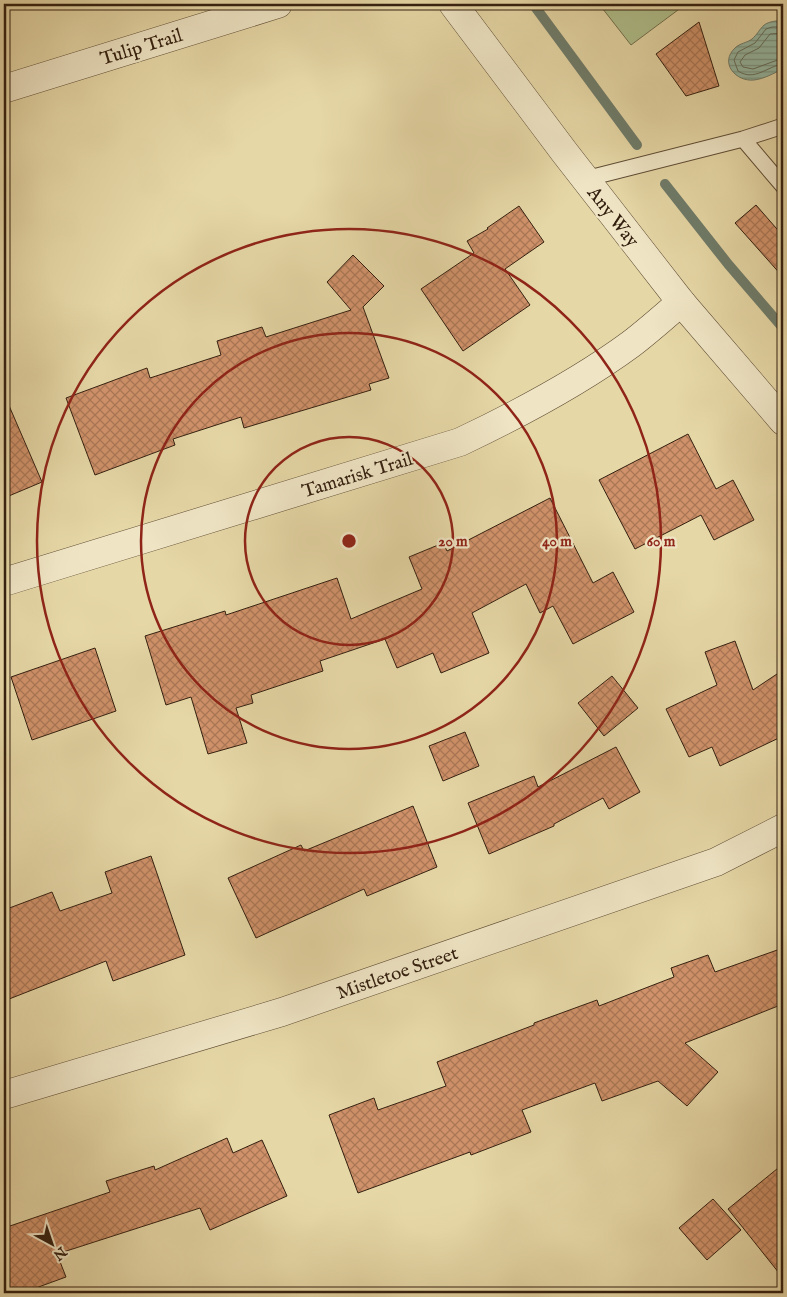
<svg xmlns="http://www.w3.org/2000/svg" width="787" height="1297" font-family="'IM FELL English',serif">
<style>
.park{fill:#afbf8b;stroke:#72704e}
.water{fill:url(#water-rules);stroke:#6f7c6a}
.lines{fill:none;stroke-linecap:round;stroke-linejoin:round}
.shore{stroke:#656d5b;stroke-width:1}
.stream{stroke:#6f7c6a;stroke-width:10}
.building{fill:url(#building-cross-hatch);stroke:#342010}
.service-casing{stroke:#604e36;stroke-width:17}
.minor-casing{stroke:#604e36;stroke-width:29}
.tertiary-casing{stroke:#604e36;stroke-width:29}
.service{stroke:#efe5c5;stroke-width:15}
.minor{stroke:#efe5c5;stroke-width:28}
.tertiary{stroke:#efe5c5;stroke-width:28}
.ring{fill:none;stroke:#8f2418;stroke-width:2.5}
.labels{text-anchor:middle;stroke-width:4.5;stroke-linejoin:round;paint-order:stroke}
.street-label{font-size:19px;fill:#342010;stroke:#efe5c5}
.centre{fill:#8f2418;stroke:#efe5c5;stroke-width:2.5}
.ring-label{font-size:15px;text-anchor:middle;font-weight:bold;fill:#8f2418;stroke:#efe5c5;stroke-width:4.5;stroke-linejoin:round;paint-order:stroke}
</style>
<defs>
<pattern id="water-rules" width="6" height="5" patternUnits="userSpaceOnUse" patternTransform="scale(1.25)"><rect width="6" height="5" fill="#96baa6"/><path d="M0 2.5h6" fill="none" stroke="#7b9786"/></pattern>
<pattern id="building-cross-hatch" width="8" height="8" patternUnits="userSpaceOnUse" patternTransform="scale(1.25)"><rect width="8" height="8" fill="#d0926a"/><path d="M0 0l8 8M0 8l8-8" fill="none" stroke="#aa7756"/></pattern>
</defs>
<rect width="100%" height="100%" fill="#e6d7a6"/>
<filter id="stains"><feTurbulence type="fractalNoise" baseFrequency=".004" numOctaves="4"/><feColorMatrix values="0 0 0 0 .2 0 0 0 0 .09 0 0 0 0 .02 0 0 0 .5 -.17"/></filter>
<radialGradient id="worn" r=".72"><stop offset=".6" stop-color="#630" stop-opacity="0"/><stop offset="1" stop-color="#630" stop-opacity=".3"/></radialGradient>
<!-- park -->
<path class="park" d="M599,4H686L631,45Z"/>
<!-- water -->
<path class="water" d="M776,21L783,22V69C774,73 764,79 754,80C736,82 719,63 735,48C740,43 747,43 752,39C762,30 760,23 776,21Z"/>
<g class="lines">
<!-- shore -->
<path class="shore" d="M783,27H772L766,29L755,43L738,52L734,60L738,71C755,82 767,66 783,64
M783,33L770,34L759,48L745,55L740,62L743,67L753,69L783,58"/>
<!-- stream -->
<path class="stream" d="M533,4L637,145
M665,184L728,264L783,328"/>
</g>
<!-- building -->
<path class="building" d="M699,22L719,86L686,96L656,54Z
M756,205L783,236V277L735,223Z
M519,206L544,242L505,269L530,305L463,351L421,289L474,253L467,241L488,229L487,228Z
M353,255L384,286L363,307L389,378L369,384L371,390L244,428L241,417L173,439L175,445L95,475L66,398L147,368L150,378L221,355L217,341L262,327L266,337L351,310L327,282Z
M4,394L42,482L4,498Z
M688,434L716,489L733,480L754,520L714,540L701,515L635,549L599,480Z
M550,498L593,583L613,572L634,612L573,644L553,606L540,613L526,584L472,613L489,653L441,673L433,653L397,668L385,639L320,661L323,671L251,695L253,703L236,708L247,743L208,754L191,697L166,705L145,636L225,611L226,615L337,578L351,619L422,589L409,557L443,543L447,551Z
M735,641L753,690L783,670V736L720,766L712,747L689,757L666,709L717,685L705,652Z
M95,648L116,711L32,740L11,677Z
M612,676L638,708L604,736L578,703Z
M465,732L479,766L443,781L429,746Z
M616,747L640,792L609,809L603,798L554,824V826L489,854L468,803L534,776L538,787Z
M413,806L437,867L367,896L364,889L256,938L228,878L301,845L304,851Z
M151,856L185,955L113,981L106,961L4,1001V910L52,892L60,911L112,893L105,872Z
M783,948V1004L685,1043L718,1072L687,1106L658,1081L602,1101L595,1083L522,1110L531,1132L471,1155L470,1152L358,1193L329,1115L374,1098L378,1110L446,1086L437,1062L534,1025V1023L597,1000L599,1006L674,977L671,968L708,955L715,972Z
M227,1138L233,1153L262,1140L287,1196L210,1230L200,1208L57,1254L66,1277L22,1293H4V1228L110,1192L106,1181L154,1166L155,1170Z
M783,1164V1278L728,1209Z
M713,1199L741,1230L707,1260L679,1228Z"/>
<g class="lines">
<!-- service casing -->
<g class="service-casing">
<path id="service" d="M743,139L783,186
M585,179L743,139L783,126"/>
</g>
<!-- minor casing -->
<g class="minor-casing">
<path id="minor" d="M4,89L278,4
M4,582L460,442C519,414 578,383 631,344C648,331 665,316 681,302
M4,1095L282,1012L716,862L783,828"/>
</g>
<!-- tertiary casing -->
<g class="tertiary-casing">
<path id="tertiary" d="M453,4L565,153L681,302L783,421"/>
</g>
<!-- service -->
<use href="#service" class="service"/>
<!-- minor -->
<use href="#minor" class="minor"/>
<!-- tertiary -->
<use href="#tertiary" class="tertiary"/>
</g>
<!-- distance rings -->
<g class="ring">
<circle cx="349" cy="541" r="104"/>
<circle cx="349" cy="541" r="208"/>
<circle cx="349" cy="541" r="312"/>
</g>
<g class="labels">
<!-- street labels -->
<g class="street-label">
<text transform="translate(141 46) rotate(-17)" y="7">Tulip Trail</text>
<text transform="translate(614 216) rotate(52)" y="7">Any Way</text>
<text transform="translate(357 474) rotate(-17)" y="7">Tamarisk Trail</text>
<text transform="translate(397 972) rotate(-19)" y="7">Mistletoe Street</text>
</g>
</g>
<circle cx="349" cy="541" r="8" class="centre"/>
<g class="ring-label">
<text x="453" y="546">20 m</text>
<text x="557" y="546">40 m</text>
<text x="661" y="546">60 m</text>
</g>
<!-- margin -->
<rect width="787" height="1297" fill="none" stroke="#e6d7a6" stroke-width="20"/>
<rect x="5" y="5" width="777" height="1287" fill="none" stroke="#342010" stroke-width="2.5"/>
<rect x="10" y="10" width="767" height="1277" fill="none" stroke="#342010"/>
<!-- north arrow -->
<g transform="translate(52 1244) rotate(140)" stroke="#efe5c5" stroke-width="4" paint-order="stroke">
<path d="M0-4L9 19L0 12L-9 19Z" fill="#342010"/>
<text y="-8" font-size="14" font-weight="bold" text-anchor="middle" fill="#342010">N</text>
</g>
<rect width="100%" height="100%" filter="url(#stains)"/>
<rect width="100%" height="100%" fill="url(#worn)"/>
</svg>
